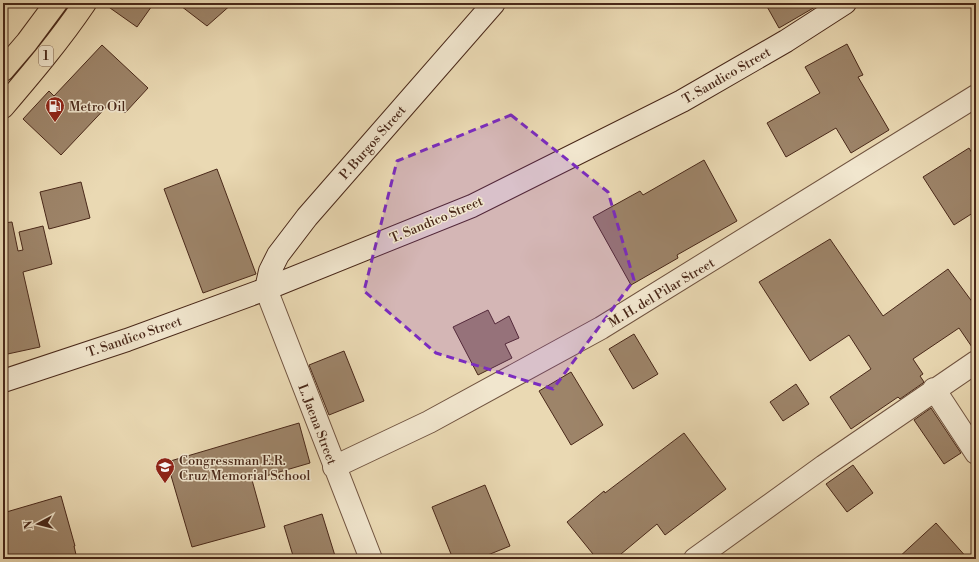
<svg xmlns="http://www.w3.org/2000/svg" width="979" height="562" font-family="'Libre Bodoni',serif">
<style>
.building{fill:#9d8469;stroke:#492819}
.lines{fill:none;stroke-linecap:round;stroke-linejoin:round}
.street-casing{stroke:#715440;stroke-width:24}
.secondary-casing{stroke:#492819;stroke-width:24}
.highway-casing{stroke:#492819;stroke-width:24}
.street{stroke:#f1e6ce;stroke-width:22}
.secondary{stroke:#f1e6ce;stroke-width:22}
.highway{stroke:#ead9b3;stroke-width:22}
.marked{fill:#7b2cbf;fill-opacity:0.2;stroke:#7b2cbf;stroke-width:3;stroke-dasharray:8 5;stroke-linejoin:round}
.labels{text-anchor:middle;stroke-width:3;stroke-linejoin:round;paint-order:stroke}
.shield{fill:#f1e6ce;stroke:#7b614f;stroke-width:1}
.shield-label{font-size:12px;font-weight:bold;fill:#492819}
.street-label{font-size:13px;fill:#492819;stroke:#f1e6ce}
.poi-label{font-size:13px;fill:#492819;stroke:#f1e6ce;text-anchor:start}
</style>
<rect width="100%" height="100%" fill="#ead9b3"/>
<filter id="stains"><feTurbulence type="fractalNoise" baseFrequency=".005" numOctaves="4"/><feColorMatrix values="0 0 0 0 .2 0 0 0 0 .09 0 0 0 0 .02 0 0 0 .5 -.17"/></filter>
<radialGradient id="worn" r=".72"><stop offset=".6" stop-color="#630" stop-opacity="0"/><stop offset="1" stop-color="#630" stop-opacity=".3"/></radialGradient>
<!-- building -->
<path class="building" d="M103,3H154L137,27Z
M177,3H233L207,26Z
M765,3H822L779,28Z
M847,44L863,75L858,77L889,130L851,153L836,128L786,157L767,123L820,93L805,67Z
M102,45L148,88L125,113L112,101L61,155L23,119L49,91L54,96Z
M969,148L976,160V211L954,225L923,177Z
M704,160L737,221L677,255L678,258L631,285L593,217L640,191L643,195Z
M217,169L256,274L203,293L164,189Z
M81,182L90,218L49,229L40,192Z
M12,222L18,251L23,250L19,232L43,226L52,264L23,272L40,347L3,355V223Z
M830,239L883,316L948,269L976,307V350H974L959,328L913,359L923,374L920,376L924,382L923,383L900,399L898,397L851,429L830,397L871,369L849,335L810,361L759,282Z
M488,310L495,324L509,316L519,338L505,344L512,358L478,375L453,327Z
M634,334L658,374L633,389L609,349Z
M344,351L364,401L329,415L309,365Z
M571,372L603,425L571,445L539,391Z
M796,384L809,404L783,421L770,402Z
M931,408L961,453L944,464L914,420Z
M299,423L310,463L252,480L265,527L192,547L167,462Z
M684,433L726,489L665,535L657,524L615,559H597L567,522L604,491L605,493Z
M853,465L873,493L847,512L826,484Z
M485,485L510,546L478,559H453L432,507Z
M61,496L75,546H74L77,559H3V513Z
M322,514L336,559H294L284,526Z
M936,523L968,559H897Z"/>
<g class="lines">
<!-- street casing -->
<g class="street-casing">
<path id="street" d="M266,289L371,559
M934,389L976,453
M334,467L429,422L601,328L976,96
M695,559L824,466L976,362"/>
</g>
<!-- secondary casing -->
<g class="secondary-casing">
<path id="secondary" d="M266,289L270,271L278,255L307,217L494,3
M3,381L127,340L266,289L472,206L682,101L786,41L845,3"/>
</g>
<!-- highway casing -->
<g class="highway-casing">
<path id="highway" d="M3,70L27,42L56,3
M3,107C32,73 60,40 85,3"/>
</g>
<!-- street -->
<use href="#street" class="street"/>
<!-- secondary -->
<use href="#secondary" class="secondary"/>
<!-- highway -->
<use href="#highway" class="highway"/>
</g>
<!-- marked area -->
<path class="marked" d="M511,115L608,192L634,280L553,389L436,353L364,291L397,161Z"/>
<!-- icons -->
<defs>
<g id="fuel-pin" transform="scale(1)"><path d="M0 17L-7.5 6A9.5 9.5 0 1 1 7.5 6Z" fill="#8f2418" stroke="#f1e6ce"/><path d="M-5.5-6h7V0h2V4h1.3V-2.5L3-4.5l.8-.8L6-3V5H2.5V1h-1V6h-7ZM-4.2-4.7v3.2H.2V-4.7Z" fill="#fff"/></g>
<g id="school-pin" transform="scale(1)"><path d="M0 17L-7.5 6A9.5 9.5 0 1 1 7.5 6Z" fill="#8f2418" stroke="#f1e6ce"/><path d="M0-5L7-2L0 1L-7-2ZM-4 1L0 2.5L4 1V4Q0 6-4 4Z" fill="#fff"/></g>
</defs>
<g fill-rule="evenodd">
<use href="#fuel-pin" x="55" y="106"/>
<use href="#school-pin" x="165" y="467"/>
</g>
<g class="labels">
<!-- shield labels -->
<rect class="shield" x="39" y="46" width="14" height="20" rx="3"/>
<g class="shield-label">
<text x="46" y="60">1</text>
</g>
<!-- street labels -->
<g class="street-label">
<text transform="translate(726 75) rotate(-30)" y="5">T. Sandico Street</text>
<text transform="translate(372 142) rotate(-49)" y="5">P. Burgos Street</text>
<text transform="translate(436 219) rotate(-23)" y="5">T. Sandico Street</text>
<text transform="translate(661 292) rotate(-31)" y="5">M. H. del Pilar Street</text>
<text transform="translate(134 336) rotate(-19)" y="5">T. Sandico Street</text>
<text transform="translate(318 424) rotate(69)" y="5">L. Jaena Street</text>
</g>
<!-- poi labels -->
<g class="poi-label">
<text x="69" y="111">Metro Oil</text>
<text x="179" y="465">Congressman E.R.<tspan x="179" dy="15">Cruz Memorial School</tspan></text>
</g>
</g>
<!-- margin -->
<rect width="979" height="562" fill="none" stroke="#ead9b3" stroke-width="16"/>
<rect x="4" y="4" width="971" height="554" fill="none" stroke="#492819" stroke-width="2"/>
<rect x="8" y="8" width="963" height="546" fill="none" stroke="#492819"/>
<!-- north arrow -->
<g transform="translate(38 524) rotate(263)" stroke="#f1e6ce" stroke-width="3" paint-order="stroke">
<path d="M0-3L7 15L0 10L-7 15Z" fill="#492819"/>
<text y="-6" font-size="11" font-weight="bold" text-anchor="middle" fill="#492819">N</text>
</g>
<rect width="100%" height="100%" filter="url(#stains)"/>
<rect width="100%" height="100%" fill="url(#worn)"/>
</svg>
